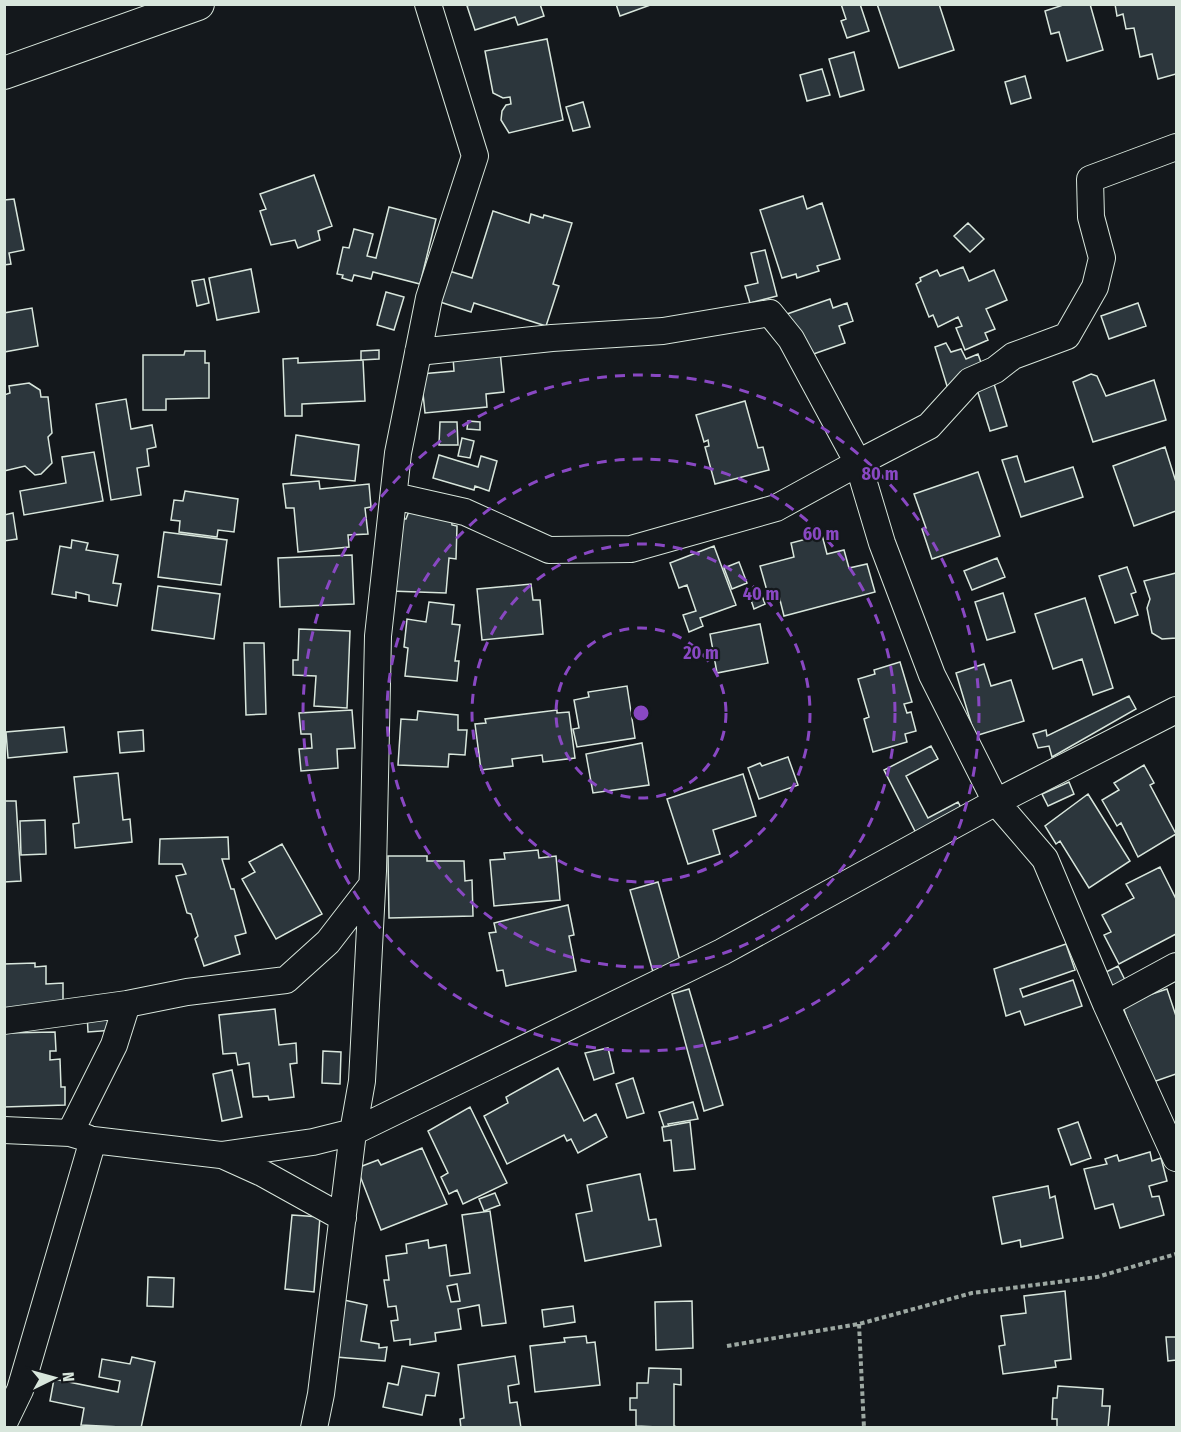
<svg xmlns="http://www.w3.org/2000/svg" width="1181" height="1432" font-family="'Fira Sans Condensed',sans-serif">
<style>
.building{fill:#2c363c;stroke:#d8e6dc;stroke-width:1.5;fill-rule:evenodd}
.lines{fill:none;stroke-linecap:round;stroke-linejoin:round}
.minor-casing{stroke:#d8e6dc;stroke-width:28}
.tertiary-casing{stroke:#d8e6dc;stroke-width:34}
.path{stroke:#9da8a2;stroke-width:4;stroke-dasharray:4.5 3;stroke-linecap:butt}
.minor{stroke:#14181c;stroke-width:26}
.tertiary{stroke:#14181c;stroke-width:32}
.ring{fill:none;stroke:#8948c3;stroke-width:3;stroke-dasharray:10 8}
.centre{fill:#8948c3;stroke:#14181c;stroke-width:3}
.ring-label{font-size:18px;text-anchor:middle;font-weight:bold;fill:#8948c3;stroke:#14181c;stroke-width:4.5;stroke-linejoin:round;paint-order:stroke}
</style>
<rect width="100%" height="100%" fill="#14181c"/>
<!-- building -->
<path class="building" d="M472,4H540L544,16L518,25L515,17L475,30L467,6Z
M616,4H653L620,16Z
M841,4H860L869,31L847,38L841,21L846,19Z
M877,4H939L954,50L899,68Z
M1066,4H1090L1103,50L1067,61L1059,32L1051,34L1045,11Z
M1115,4H1176V74L1158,79L1152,54L1140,57L1134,28L1126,29L1123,14L1117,16Z
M547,39L563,120L509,133L501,120L502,111L506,105L511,104L510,97L503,98L493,93L485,51Z
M854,52L864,90L840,97L829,59Z
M822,69L830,95L807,101L800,75Z
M1025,76L1031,98L1011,104L1005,82Z
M583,102L590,127L573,131L566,107Z
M314,175L332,226L318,231L320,240L298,248L295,240L271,245L260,211L266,209L260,194Z
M803,196L807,209L822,203L840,259L817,266L819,271L797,278L796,274L782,278L760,210Z
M14,199L24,250L9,253L11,264L4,265V200Z
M389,207L436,219L420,284L373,272L371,279L354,275L352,281L342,278L343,275L337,274L343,247L349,248L354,229L373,234L367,256L376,258Z
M493,211L529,223L531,214L543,218L544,215L572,223L553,284L559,286L546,326L474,303L471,312L440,302L449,271L472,278Z
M968,223L984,239L970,252L954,236Z
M765,250L777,296L750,303L745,286L758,283L751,253Z
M963,267L969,281L994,270L1007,300L986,309L995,329L985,333L988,340L965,350L956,328L962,326L958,317L938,327L933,315L929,317L916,284L921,281L920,278L937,270L940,276Z
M251,269L259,312L217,320L209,278Z
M204,279L209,303L197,306L192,281Z
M386,292L404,297L394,330L377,325Z
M830,299L833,308L847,303L853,321L839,326L845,343L802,358L787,314Z
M1138,303L1146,326L1109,339L1101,316Z
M32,308L38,346L4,352V313Z
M946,343L951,352L961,349L966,359L978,354L985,374L952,386H947L935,347Z
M379,350V359L361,360V351Z
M185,351H205V363H209V398L166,399V410H143V355H184Z
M500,351L504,392L486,394L487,407L425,413L421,374L454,371L453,357Z
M298,358V363L363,360L365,401L302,404V416H285L283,359Z
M991,374L1007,426L990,431L974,380Z
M1091,374L1097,376L1106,396L1154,380L1166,420L1093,442L1073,382Z
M29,383L40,390L41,397H48L52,433L48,437L52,463L41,474L35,475L25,466L4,471V395L10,393L9,386Z
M126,399L131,429L152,425L156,447L147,449L149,466L137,468L141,495L111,500L96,404Z
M745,401L758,448L763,447L769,470L715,484L705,447L709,446L708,440L704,442L696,415Z
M468,421L480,422V430L467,429Z
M440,422H457L458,445H439Z
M296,435L359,445L355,481L291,475Z
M462,438L474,441L470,458L458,456Z
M1165,447L1176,482V511L1134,526L1113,466Z
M94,452L103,501L24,515L20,491L66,483L62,457Z
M439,455L478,467L481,456L497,461L489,491L475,486L474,490L433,478Z
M1017,456L1025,482L1073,467L1083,497L1021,517L1002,460Z
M978,472L1000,536L932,559L922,529L926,528L914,494Z
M319,481L320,489L369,484L371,507L365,508L368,534L348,535L349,547L298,552L294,508H286L283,484Z
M185,491L238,499L234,532L218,530L217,537L179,532L180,521L171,520L174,500L183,501Z
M409,511L451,513L452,525L457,526L456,559L449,558L446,593L390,591L400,519H406Z
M13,513L17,539L4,541V515Z
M164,532L227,540L221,585L158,577Z
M822,535L827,554L844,550L849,568L867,564L875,592L784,616L779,596L769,598L760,566L794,557L791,543Z
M72,540L88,543L86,550L118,555L113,583L121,584L117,606L89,601V595L76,592V598L52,594L60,546L71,548Z
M714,546L736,605L700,618L703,626L689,632L683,615L696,611L687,585L679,588L670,563Z
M352,555L354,604L280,607L278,558Z
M997,558L1005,577L972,590L964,571Z
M739,562L747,583L732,589L724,568Z
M1127,567L1136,592L1131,594L1138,615L1115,623L1099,576Z
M1176,573V638L1162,639L1152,633L1147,608L1150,599L1144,581Z
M531,584L533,600H540L543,634L482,640L477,589Z
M158,586L220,594L214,639L152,630Z
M761,593L765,604L754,609L750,597Z
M1003,593L1015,632L987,640L975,602Z
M1085,598L1113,688L1093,695L1082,659L1053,669L1035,614Z
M429,602L454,605L452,624L460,625L455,661H459L457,681L405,676L408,648L404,647L407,619L426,622Z
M760,624L768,663L717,673L710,634Z
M299,629L350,631L347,708L314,706L316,676L293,675V660H298Z
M244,643H264L266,714L246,715Z
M900,662L912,702L904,704L907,713L911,712L916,731L905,734L907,742L873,752L864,719L869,717L858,679L875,674L874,670Z
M984,664L991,686L1011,680L1024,721L975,736L956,673Z
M627,686L635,738L577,747L573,729L579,728L574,700L589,697L588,692Z
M1129,696L1136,709L1052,757L1049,746L1038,748L1033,734L1046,730L1047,736Z
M352,710L355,748L337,749L338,768L301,771L299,749L312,748L311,734H301L299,713Z
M557,710V713L569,712L575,758L543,762L542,755L512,759L513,766L481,770L475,724L486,723L485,719Z
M418,711L458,715V730H467L465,755L449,754L448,767L398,765L401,719L417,720Z
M64,727L67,752L8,758L6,732Z
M143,730L144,751L120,753L118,732Z
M642,743L649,785L593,793L586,754Z
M931,746L938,759L906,776L928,818L958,802L966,817L920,841L884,770Z
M788,757L798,785L759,799L748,768L760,763L762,766Z
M1144,765L1154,783L1150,785L1176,834L1138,857L1121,823L1117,826L1102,800L1119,790L1114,783Z
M118,773L123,820L130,819L132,842L75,848L73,824L79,823L74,777Z
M743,774L756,816L713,830L720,854L688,864L667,799Z
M1069,782L1074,794L1048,806L1042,794Z
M1088,794L1130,861L1089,888L1060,841L1056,844L1045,826Z
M4,801H16L21,881L4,882Z
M45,820L46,854L21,855L20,821Z
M228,837L229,859H222L231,889H234L246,933L235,936L240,954L204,966L195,939L198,936L191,914L187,913L176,876L186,874L182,864H159L160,839Z
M282,844L322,914L276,939L242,879L255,872L249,862Z
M538,850L539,858L556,856L560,900L494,906L490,860L505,859L504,853Z
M388,856H427V861H464L465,881L472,880L473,916L389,918Z
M1160,867L1176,899V934L1119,964L1104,935L1111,932L1102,915L1134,898L1126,884Z
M658,882L681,964L653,972L630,890Z
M568,905L574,935L569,936L576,971L506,986L503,970L497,971L489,933L496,932L494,923Z
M1066,944L1075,970L1020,989L1023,997L1073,980L1082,1006L1025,1025L1020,1011L1006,1016L994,969Z
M35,963V967L46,966V984L63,983V1011L4,1013V964Z
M1118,966L1128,986L1110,996L1100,975Z
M689,989L723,1105L704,1111L672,994Z
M1167,989L1176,1016V1074L1150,1083L1122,1004Z
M275,1009L279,1045L296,1043L297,1063L290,1064L294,1097L269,1100L268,1096L253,1097L249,1063L238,1065L236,1053L223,1054L219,1015Z
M113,1011L114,1030L88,1032L87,1013Z
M55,1032L56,1051H50V1060L60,1059L61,1087H65V1105L4,1107V1033Z
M608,1048L614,1073L594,1080L585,1053Z
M323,1051L341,1052L340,1084L322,1083Z
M558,1068L584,1121L596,1114L607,1137L578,1153L571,1139L567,1141L564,1135L507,1164L484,1116L508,1103L506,1097Z
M232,1070L242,1117L222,1121L213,1074Z
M633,1078L644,1113L627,1118L616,1084Z
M693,1102L698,1119L668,1124L669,1126L664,1127L659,1112Z
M470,1107L507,1183L463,1204L457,1190L449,1194L441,1177L448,1173L428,1131Z
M690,1122L695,1169L674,1171L671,1140L664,1141L662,1127Z
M1078,1122L1091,1158L1071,1165L1058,1129Z
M422,1148L447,1204L381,1230L357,1168L378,1160L381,1165Z
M1150,1152L1152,1161L1161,1158L1167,1181L1149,1186L1152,1197L1159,1196L1164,1215L1120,1228L1113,1204L1095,1209L1084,1169L1107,1164L1105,1159L1117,1155L1119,1161Z
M640,1174L649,1220L656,1219L661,1246L585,1261L576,1214L592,1211L587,1185Z
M1048,1186L1050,1198L1055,1196L1063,1238L1021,1247L1020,1240L1002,1244L993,1197Z
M495,1193L500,1205L484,1211L479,1199Z
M490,1211L506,1323L482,1326L479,1305L458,1309L461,1329L435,1333L436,1341L410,1345V1339L394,1341L391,1321L398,1320L396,1306L388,1307L384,1280H389L386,1256L407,1253L406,1244L428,1240L429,1248L446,1245L450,1276L470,1273L462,1215ZM457,1284L460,1301L451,1302L447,1286Z
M292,1215L320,1217L314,1292L285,1289Z
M148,1277L174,1278L173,1307L147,1306Z
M1065,1291L1071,1359L1055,1361L1056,1367L1003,1374L999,1346L1005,1345L1001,1316L1026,1313L1024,1296Z
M344,1300L367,1305L361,1341L379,1344V1348L387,1347L385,1361L336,1357Z
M692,1301L693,1348L656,1350L655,1302Z
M573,1306L575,1322L544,1327L542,1310Z
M586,1336L587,1343L595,1342L600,1385L535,1392L530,1346L565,1342L564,1338Z
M1166,1337H1176V1360L1168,1361Z
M515,1356L519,1384L508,1386L510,1403L517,1402L521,1428H461L460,1419L464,1418L458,1365Z
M132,1357L155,1362L141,1428L81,1425L84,1408L50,1401L54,1379L118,1392L120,1381L99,1377L102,1359L130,1364Z
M402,1366L439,1373L435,1396L426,1395L422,1415L383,1407L388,1383L398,1385Z
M649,1368L681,1369V1385L674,1384V1426L680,1428L636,1426V1410H630V1398H637V1383H648Z
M1058,1386L1103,1389L1102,1406H1110L1108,1428H1057V1419H1052L1053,1398H1057Z"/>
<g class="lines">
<!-- minor casing -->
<g class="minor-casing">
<path id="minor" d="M1176,147L1090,179L1091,217L1102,258L1095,287L1067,336L1013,356L995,370L970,381L929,426L858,463L882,543L932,675L996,802L1045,859L1106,1004L1176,1158
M394,496L465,512L549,550L631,549L776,508L858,463L791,339L770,313L663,331L552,338L418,352
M1106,1004L1176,966
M4,1021L127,1004L187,992L286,980L328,942L372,885
M4,1130L70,1133L87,1138
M70,1133L114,1045L127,1004
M222,1155L262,1173L343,1218
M4,1423L20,1390L93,1140L221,1155L313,1142L353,1132L722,952L996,802L1176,710
M314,1428L321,1394L353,1132L362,1081L373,871L378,636L398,453L429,298L475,156L428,4"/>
</g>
<!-- tertiary casing -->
<g class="tertiary-casing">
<path id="tertiary" d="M4,73L198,4"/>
</g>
<!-- path -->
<path class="path" d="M859,1324L864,1428
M727,1346L859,1324L972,1293L1097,1277L1176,1254"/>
<!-- minor -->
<use href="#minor" class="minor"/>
<!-- tertiary -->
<use href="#tertiary" class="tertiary"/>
</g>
<!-- distance rings -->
<g class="ring">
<circle cx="641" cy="713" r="85"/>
<circle cx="641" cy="713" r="169"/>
<circle cx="641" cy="713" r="254"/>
<circle cx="641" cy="713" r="338"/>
</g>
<circle cx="641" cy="713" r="9" class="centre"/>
<g class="ring-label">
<text x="880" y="480">80 m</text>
<text x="821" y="540">60 m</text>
<text x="761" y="600">40 m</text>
<text x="701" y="659">20 m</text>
</g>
<!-- border -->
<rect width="1181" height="1432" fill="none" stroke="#d8e6dc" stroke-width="12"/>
<!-- north arrow -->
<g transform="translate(54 1378) rotate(85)" stroke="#14181c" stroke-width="4.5" paint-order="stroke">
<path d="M0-4.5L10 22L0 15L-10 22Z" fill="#d8e6dc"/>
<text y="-9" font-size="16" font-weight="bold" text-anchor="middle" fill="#d8e6dc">N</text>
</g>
</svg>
